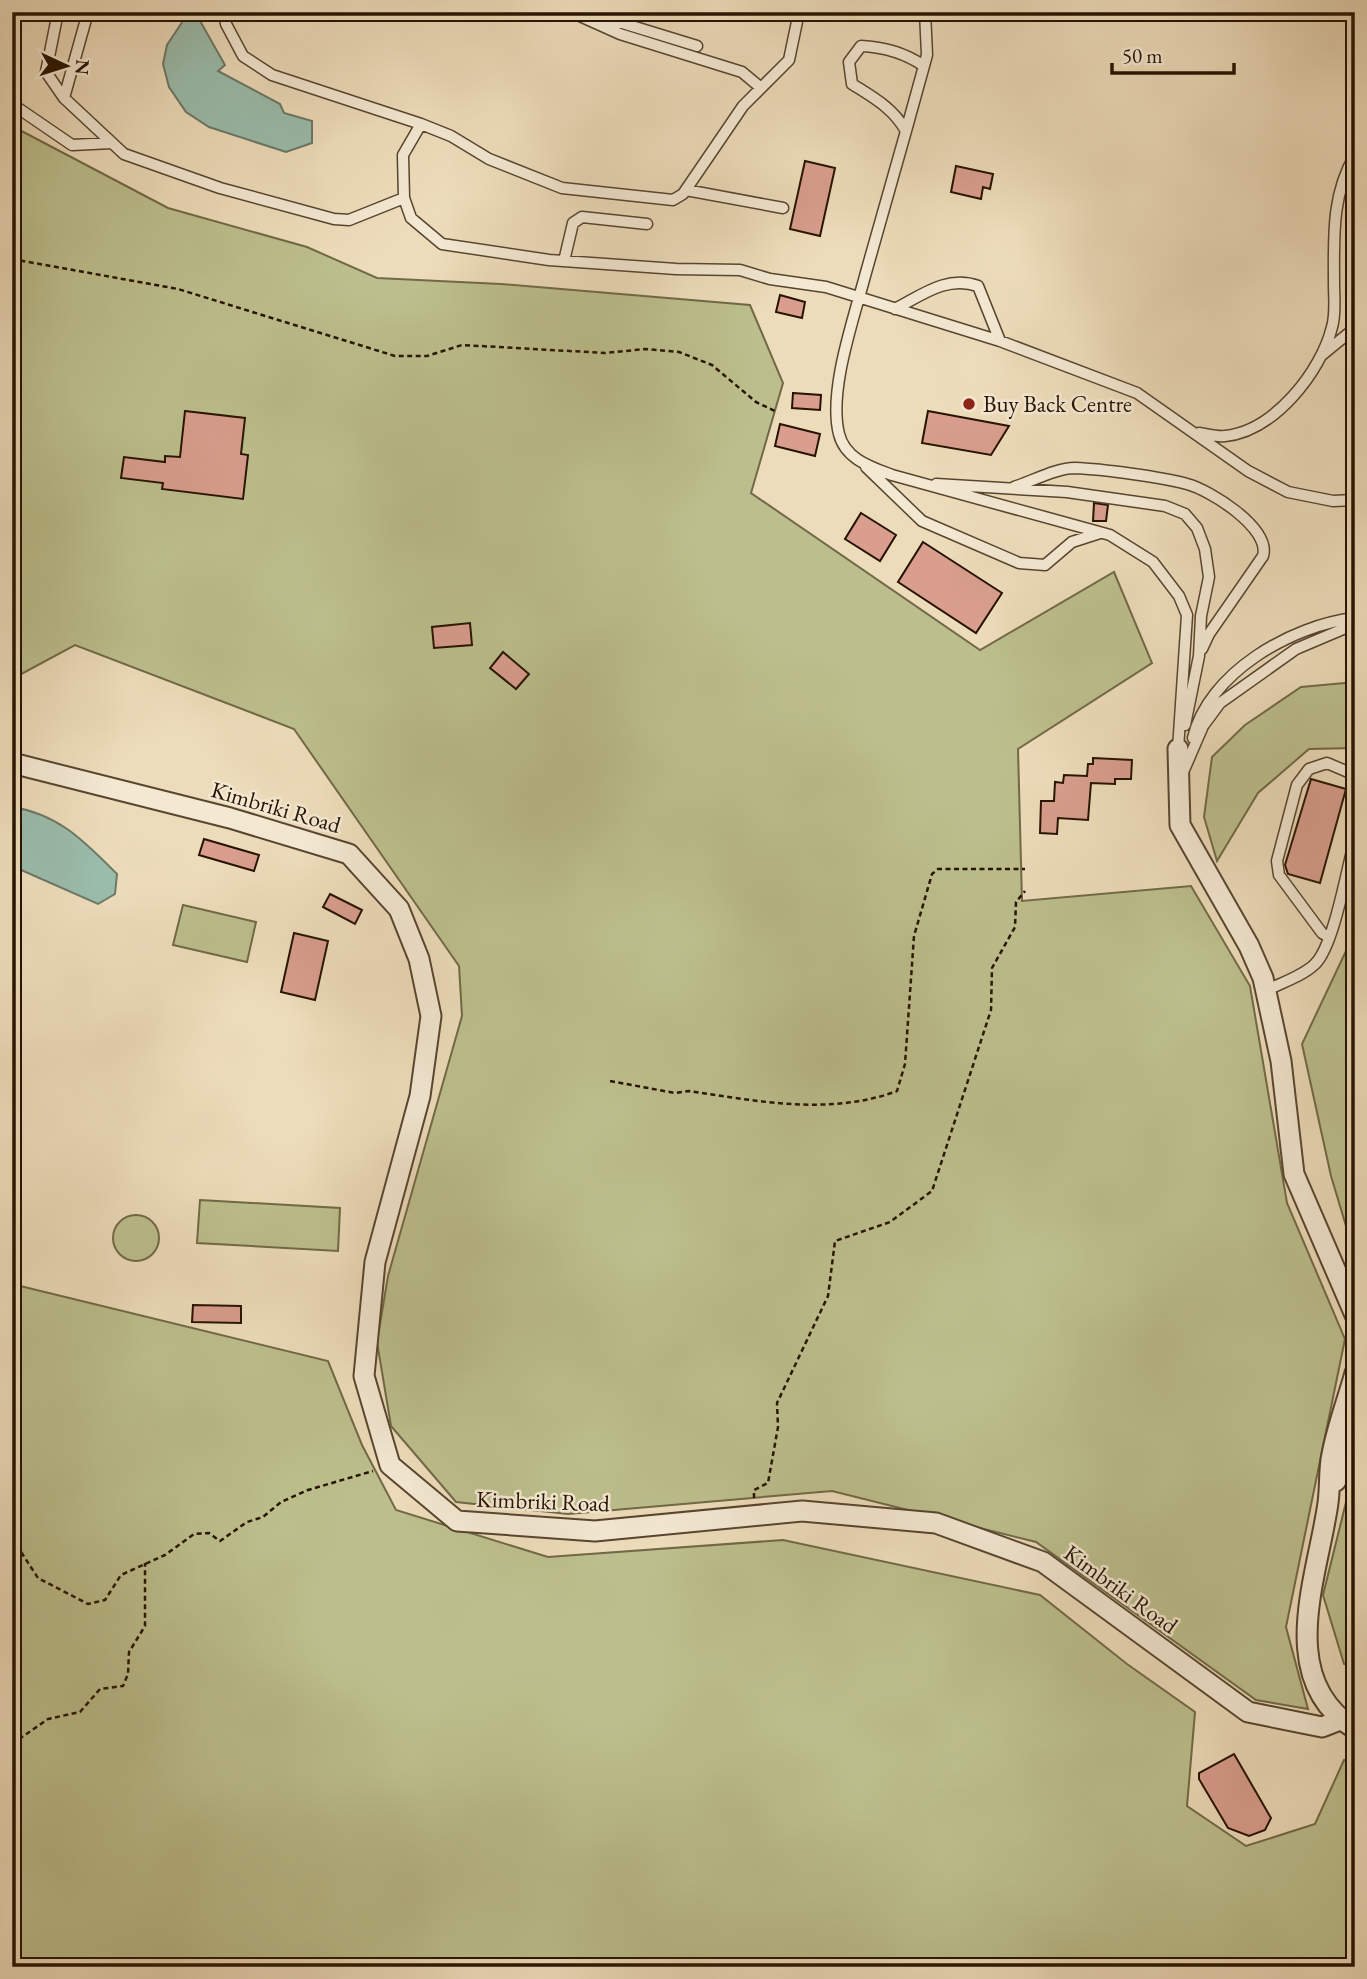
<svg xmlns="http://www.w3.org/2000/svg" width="1367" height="1979" font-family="'EB Garamond',serif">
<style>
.green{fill:#bcbf8d;stroke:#716947;stroke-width:2}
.water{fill:#9abcab;stroke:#6c7867;stroke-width:2}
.building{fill:#d99e8e;stroke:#261301;stroke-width:2}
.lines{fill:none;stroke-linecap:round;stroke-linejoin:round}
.service-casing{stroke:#58452f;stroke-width:13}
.minor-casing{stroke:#58452f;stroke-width:23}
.path{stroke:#261301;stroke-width:2.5;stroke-dasharray:5 3.5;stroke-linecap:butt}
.service{stroke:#f3e8d2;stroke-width:10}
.minor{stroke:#f3e8d2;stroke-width:19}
.poi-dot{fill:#8f2418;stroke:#f3e8d2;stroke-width:2.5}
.labels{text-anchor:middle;stroke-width:5;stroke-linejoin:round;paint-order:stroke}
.poi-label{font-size:23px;fill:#261301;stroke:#f3e8d2;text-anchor:start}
.street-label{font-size:23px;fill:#261301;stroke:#f3e8d2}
</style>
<rect width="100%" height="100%" fill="#eddcba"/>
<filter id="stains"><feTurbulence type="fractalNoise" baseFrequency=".00286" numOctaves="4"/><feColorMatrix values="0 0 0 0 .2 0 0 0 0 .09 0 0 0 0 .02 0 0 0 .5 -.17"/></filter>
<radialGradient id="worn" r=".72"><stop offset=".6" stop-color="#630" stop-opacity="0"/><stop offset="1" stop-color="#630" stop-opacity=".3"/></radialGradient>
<!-- green -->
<path class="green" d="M12,126L168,208L307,247L377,278L501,284L750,305L783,383L751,493L980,650L1114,572L1152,663L1018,749L1022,901L1191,886L1250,986L1287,1203L1345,1339L1286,1627L1308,1709L1256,1700L1036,1542L832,1491L568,1514L456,1502L391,1426L377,1342L388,1276L462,1016L459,966L294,729L75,645L12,679Z
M1355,682V748L1309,749L1258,793L1217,861L1204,817L1212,757L1245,725L1301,687Z
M183,905L256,922L247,962L173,945Z
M1355,932V1256L1331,1176L1302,1044Z
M200,1200L340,1208L338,1251L197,1243Z
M113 1238a23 23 0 1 1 46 0a23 23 0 1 1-46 0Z
M12,1284L328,1361L362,1445L396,1510L548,1557L783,1540L1040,1595L1127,1664L1195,1712L1187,1806L1246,1846L1315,1824L1344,1760L1355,1763V1967H12Z
M1355,1466V1666L1344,1664L1323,1595Z"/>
<!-- water -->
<path class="water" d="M189,12H195L225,65L218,71L280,104L284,113L312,121V143L286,152L209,127L186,112L169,87L163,64L167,45Z
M12,807C59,814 85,842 117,874L115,894L98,904L21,870L12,846Z"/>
<!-- building -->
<path class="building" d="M805,161L835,168L820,236L790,229Z
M956,166L993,174L990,189L983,187L981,199L951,192Z
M780,295L805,302L802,318L776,312Z
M793,393L821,395L820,410L792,408Z
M185,411L245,418L241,454L248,455L243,499L162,489L163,483L121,478L124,457L165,462V456L180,457Z
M928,411L1009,426L991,455L922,443Z
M780,424L820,434L815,456L775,446Z
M1094,503L1108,505L1106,521H1093Z
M861,513L896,535L880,561L845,539Z
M923,542L1002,593L976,633L898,582Z
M470,623L472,645L434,648L432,627Z
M503,652L529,674L516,689L490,668Z
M1093,758L1132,760L1131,779H1115V784L1091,783L1088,820L1058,818L1057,834L1040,833L1041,801H1054L1055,782L1063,783L1064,775L1087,776L1088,764H1093Z
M1311,779L1346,789L1320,883L1288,874L1285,865Z
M204,839L259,855L254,871L199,855Z
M330,894L362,910L355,924L323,907Z
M294,933L328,941L315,1000L281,992Z
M193,1305L241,1306V1323L192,1322Z
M1234,1754L1271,1818L1265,1830L1249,1836L1228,1828L1199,1779V1773Z"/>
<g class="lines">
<!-- service casing -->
<g class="service-casing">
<path id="service" d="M58,12L46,72L64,98L124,154L220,188L334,219L349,220L404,198
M224,12L226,24L243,56L272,75L421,124L451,136L489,159L562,188L673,200L683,194L743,106L789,60L799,12
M571,12L620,34L742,72L761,88
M603,23H622L697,46
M924,66C905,53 885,47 861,46L849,62L852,84C874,98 893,108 906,131C892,179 879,228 865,276C854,318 828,391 839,434C845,459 871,467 892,475L1110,535L1153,562L1179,596L1187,615L1178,749
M64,98L88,12
M12,104L72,145L112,143
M421,124L403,155L404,198L411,218L442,244L549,260L676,269L740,270L770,279L826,287L1000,341L1137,393L1248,471L1288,492L1333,501L1355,500
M906,131L927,55L925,12
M686,190L783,208
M564,261L573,223L582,217L647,224
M895,309C922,295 947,275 978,286L1000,341
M1322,355L1355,328
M1199,433C1207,434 1217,437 1225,436C1274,431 1321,372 1332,327C1336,314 1334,297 1334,284C1334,239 1331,195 1355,155
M866,467L922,521L1019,563L1045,565L1072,542L1100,533
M936,484L1067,492L1165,506L1185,514L1197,528L1205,549L1209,577L1201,616L1199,656L1185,725
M1014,487C1033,481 1056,468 1075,468C1102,469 1161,477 1187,484C1210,490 1271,528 1263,556L1209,634L1202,649
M1193,738C1208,673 1292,625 1355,618
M1184,770L1203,726L1220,703L1296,649L1355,624
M1329,937L1322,933L1279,875L1277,861L1297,785L1309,769L1327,763L1355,775
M1267,990C1281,983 1303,976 1315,964C1334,946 1347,868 1355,839"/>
</g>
<!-- minor casing -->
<g class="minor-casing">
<path id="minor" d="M1178,749L1180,825L1249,946L1263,978L1281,1061L1294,1174L1355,1315
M12,763L230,818L349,854L399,909L419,959L431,1016L420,1096L375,1262L364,1376L390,1465L457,1521L595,1531L802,1511L936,1523L1043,1562L1248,1712L1322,1727L1340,1720
M1355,1373C1347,1402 1336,1429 1331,1460C1329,1474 1330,1488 1328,1503C1318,1576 1274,1679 1355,1729
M1336,1481L1355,1430"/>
</g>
<!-- path -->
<path class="path" d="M12,259L178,289L395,356H427L462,345L605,353L645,349L679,352L712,365L756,402L777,412
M610,1081L675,1093L689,1091C757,1101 830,1116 897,1091L905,1064L914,936L932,874L938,869H1025
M754,1498V1490L768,1483L778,1427L777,1403L828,1296L835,1241L890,1222L932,1191L991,1010L992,968L1015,927L1016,902L1025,891
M12,1538L38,1578L88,1604L105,1600L121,1575L165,1555L194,1534L209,1533L220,1541L247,1522L263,1517L281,1502L308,1490L373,1471
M12,1744L48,1719L80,1712L100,1689L123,1686L128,1674L129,1652L145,1626V1563"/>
<!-- service -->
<use href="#service" class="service"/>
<!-- minor -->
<use href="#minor" class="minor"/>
</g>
<!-- markers -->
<circle class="poi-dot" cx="969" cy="404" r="7"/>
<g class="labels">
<!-- poi labels -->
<g class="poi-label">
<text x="983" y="412">Buy Back Centre</text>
</g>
<!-- street labels -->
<g class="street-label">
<text transform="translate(276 807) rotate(16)" y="8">Kimbriki Road</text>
<text transform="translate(543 1501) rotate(2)" y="8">Kimbriki Road</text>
<text transform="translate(1121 1589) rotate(36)" y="8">Kimbriki Road</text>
</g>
</g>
<!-- margin -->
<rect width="1367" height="1979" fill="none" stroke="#eddcba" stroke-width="42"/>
<rect x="14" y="14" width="1339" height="1951" fill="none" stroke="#261301" stroke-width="3.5"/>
<rect x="21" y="21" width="1325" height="1937" fill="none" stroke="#261301" stroke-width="2"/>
<!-- north arrow -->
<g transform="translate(66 66) rotate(94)" stroke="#f3e8d2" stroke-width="5" paint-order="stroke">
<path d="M0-5L12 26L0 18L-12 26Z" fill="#261301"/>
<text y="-10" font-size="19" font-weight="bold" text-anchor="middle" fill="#261301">N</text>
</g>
<!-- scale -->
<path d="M1112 63v10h122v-10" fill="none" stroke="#261301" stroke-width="3.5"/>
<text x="1122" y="63" font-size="21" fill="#261301" stroke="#f3e8d2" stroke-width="5" paint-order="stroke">50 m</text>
<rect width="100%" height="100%" filter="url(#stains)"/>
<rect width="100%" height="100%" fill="url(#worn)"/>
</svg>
